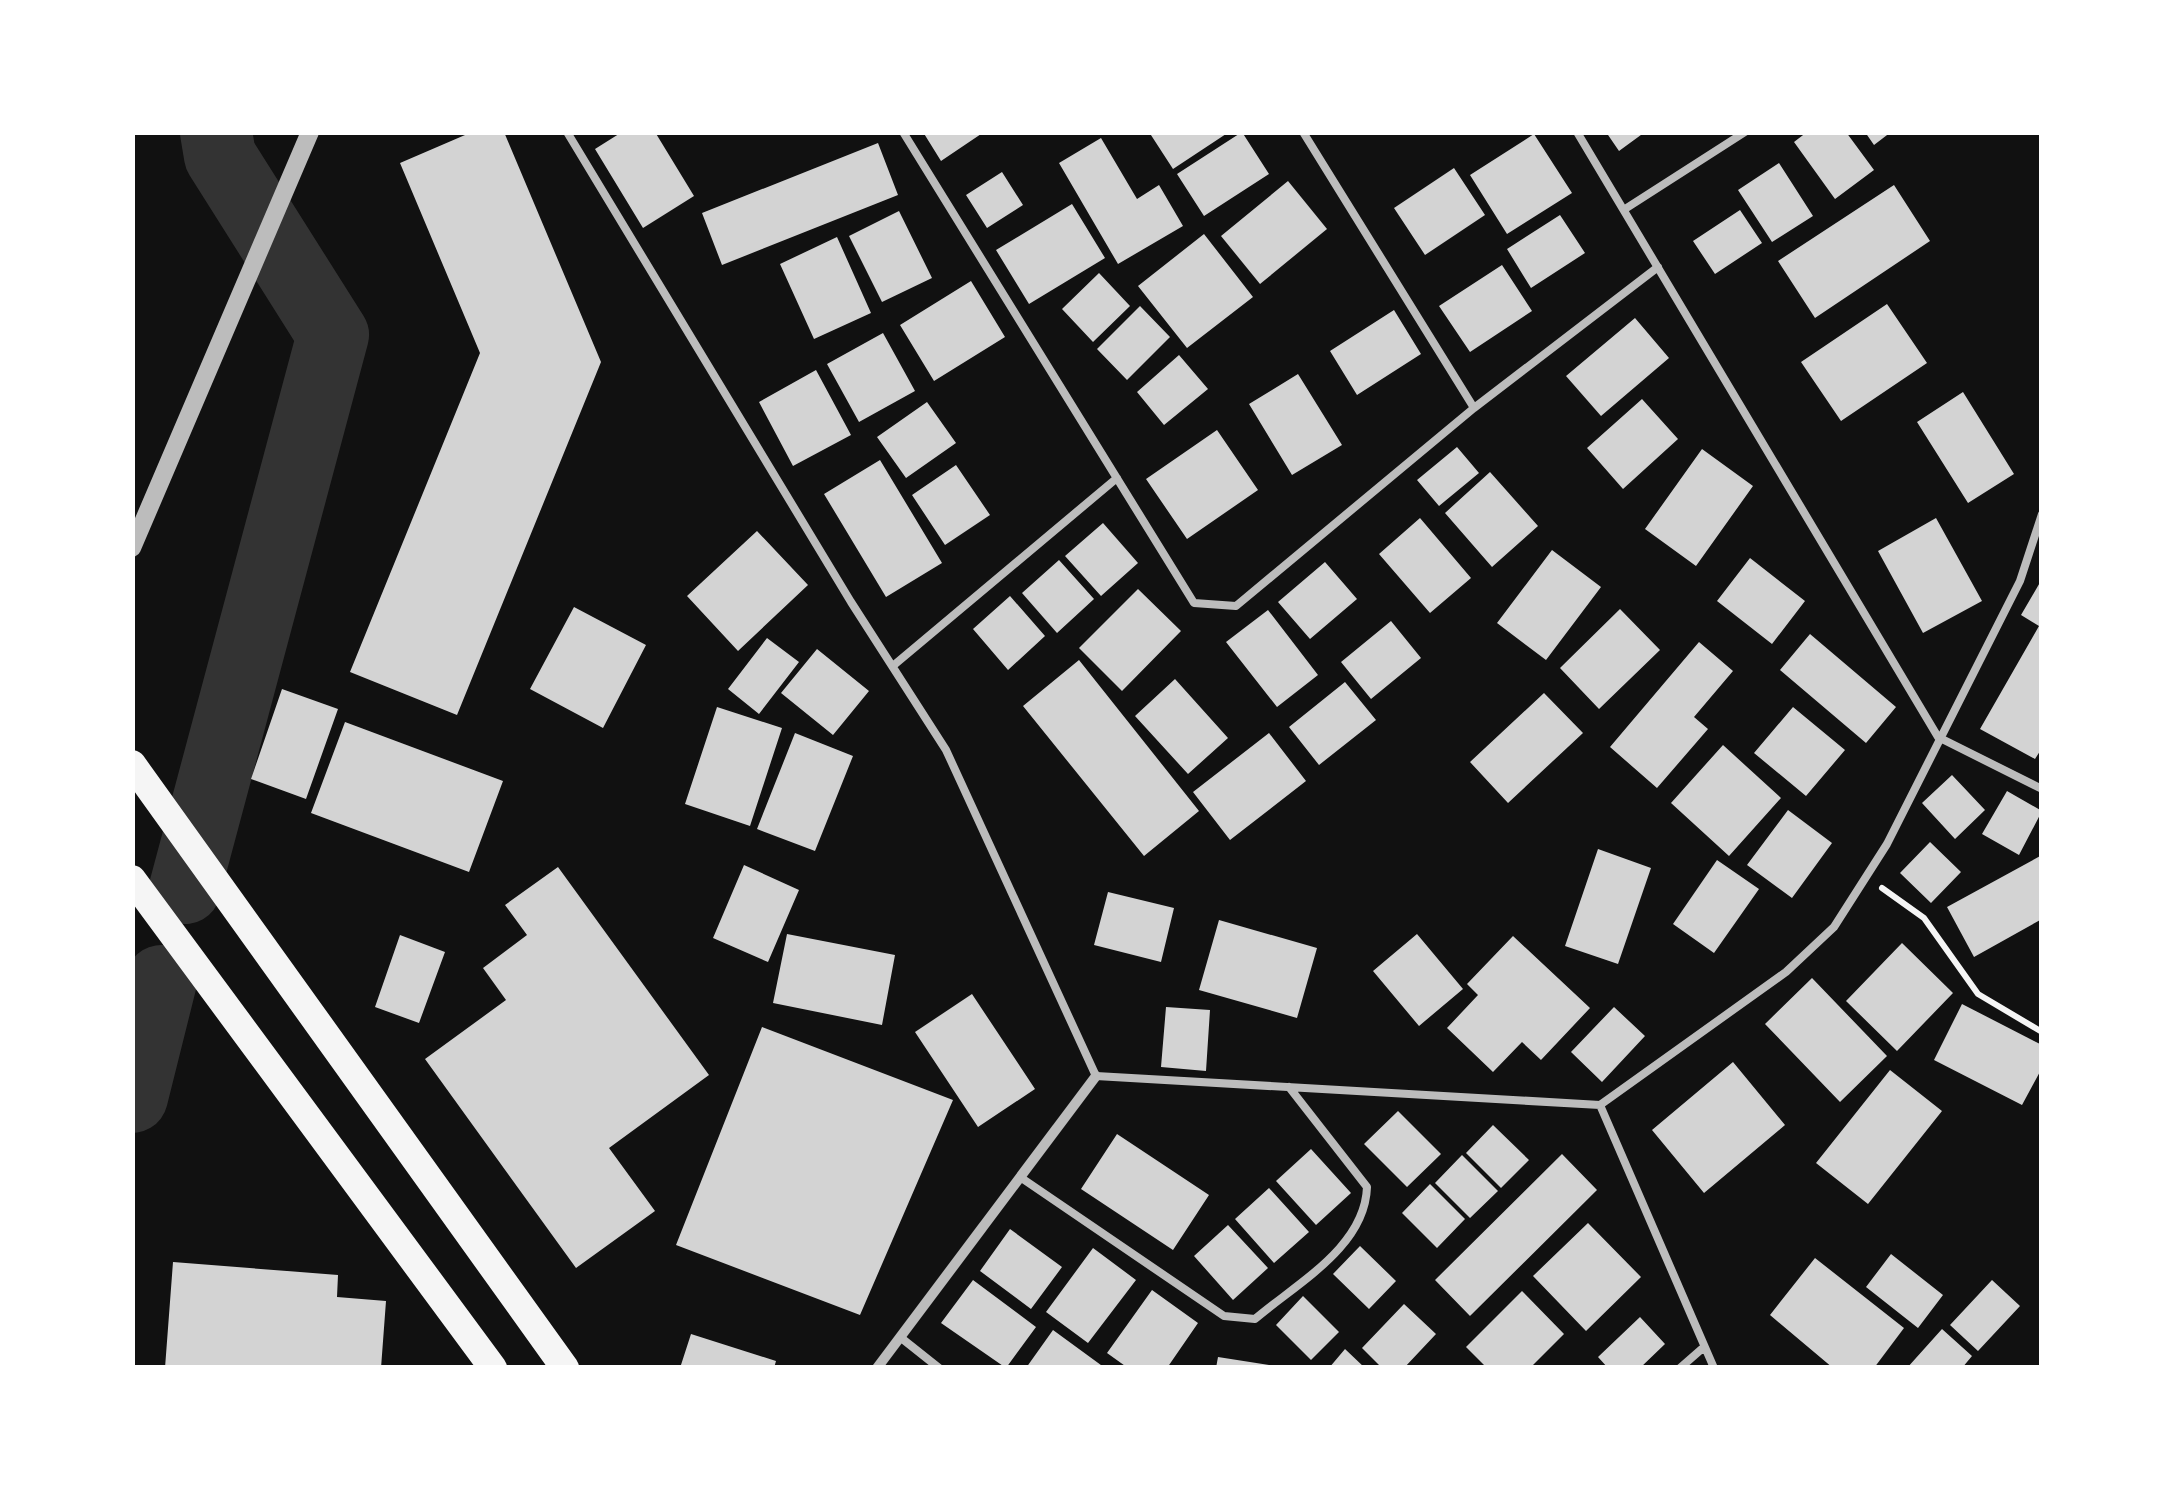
<svg xmlns="http://www.w3.org/2000/svg" width="2174" height="1500" font-family="Inter,sans-serif">
<style>
.lines{fill:none;stroke-linecap:round;stroke-linejoin:round}
.river{stroke:#333;stroke-width:72}
.building{fill:#d3d3d3}
.path{stroke:#f5f5f5;stroke-width:6}
.service{stroke:#bcbcbc;stroke-width:8}
.minor{stroke:#bcbcbc;stroke-width:10}
.tertiary{stroke:#bcbcbc;stroke-width:18}
.trunk{stroke:#f5f5f5;stroke-width:28}
</style>
<rect width="100%" height="100%" fill="#111"/>
<g class="lines">
<!-- river -->
<path class="river" d="M185,888L333,335L220,156L216,132
M132,1097L161,981"/>
</g>
<!-- building -->
<path class="building" d="M472,132H504L601,362L457,715L350,672L480,353L400,163Z
M622,132H655L694,196L643,228L595,149Z
M923,132H984L941,161Z
M1149,132H1229L1173,169Z
M1242,132L1269,174L1204,216L1177,174Z
M1606,132H1645L1619,151Z
M1807,132H1846L1874,170L1835,199L1794,142Z
M1865,132H1891L1874,145Z
M1534,134L1572,193L1507,234L1470,175Z
M1101,138L1137,199L1159,185L1183,226L1118,264L1059,163Z
M878,143L898,195L722,265L702,213Z
M1779,163L1813,216L1772,242L1738,190Z
M1454,168L1485,215L1425,255L1394,208Z
M1002,172L1023,205L987,228L966,195Z
M1288,181L1327,229L1260,284L1221,236Z
M1894,185L1930,241L1815,318L1778,261Z
M1072,204L1105,258L1029,304L996,250Z
M1740,210L1762,243L1715,274L1693,241Z
M899,211L932,278L882,302L849,236Z
M1560,215L1585,253L1531,288L1507,249Z
M1204,234L1253,297L1187,348L1138,286Z
M837,237L871,313L814,339L780,264Z
M1502,265L1532,311L1470,352L1439,306Z
M1099,273L1130,306L1093,342L1062,309Z
M971,281L1005,337L934,381L900,325Z
M1887,304L1927,363L1841,421L1801,362Z
M1140,306L1170,337L1127,380L1097,349Z
M1394,310L1421,354L1357,395L1330,351Z
M1635,318L1669,358L1601,416L1566,376Z
M883,333L915,391L859,422L827,364Z
M1179,355L1208,389L1164,425L1137,392Z
M816,370L851,435L793,466L759,402Z
M1298,374L1342,445L1292,475L1249,404Z
M1963,392L2014,474L1968,503L1917,422Z
M1642,399L1678,439L1623,489L1587,448Z
M927,402L956,443L906,478L877,437Z
M1217,430L1258,490L1187,539L1146,479Z
M1457,447L1479,473L1439,506L1417,480Z
M1702,449L1753,486L1696,566L1645,529Z
M880,460L942,563L886,597L824,494Z
M956,465L990,515L945,545L912,495Z
M1490,472L1538,526L1492,567L1445,513Z
M1420,518L1471,578L1430,613L1379,554Z
M1936,518L1982,601L1923,633L1878,551Z
M1103,523L1138,563L1101,596L1065,556Z
M757,531L808,585L738,651L687,596Z
M1552,550L1601,587L1546,660L1497,623Z
M1750,558L1805,601L1772,644L1717,601Z
M1059,560L1094,599L1057,633L1022,593Z
M1325,562L1357,599L1310,639L1278,602Z
M2042,579V748L2035,759L1980,729L2039,626L2021,615Z
M1138,589L1181,631L1122,691L1079,648Z
M1010,596L1045,636L1008,670L973,629Z
M574,607L646,645L603,728L530,689Z
M1620,609L1660,650L1599,709L1560,668Z
M1268,610L1318,675L1277,707L1226,642Z
M1391,621L1421,658L1371,699L1341,662Z
M1810,634L1896,707L1866,743L1780,670Z
M767,638L799,662L759,714L728,689Z
M1699,642L1733,671L1694,717L1708,729L1657,788L1610,747Z
M817,649L869,691L833,735L781,693Z
M1079,660L1199,811L1144,856L1023,706Z
M1175,679L1228,738L1188,774L1135,716Z
M1345,682L1376,720L1319,765L1289,727Z
M282,689L338,709L306,799L251,779Z
M1544,693L1583,733L1508,803L1470,762Z
M717,707L782,728L750,826L685,804Z
M1793,707L1845,750L1806,796L1754,753Z
M345,722L503,781L469,872L311,813Z
M795,733L853,756L815,851L757,829Z
M1269,733L1306,781L1230,840L1193,792Z
M1723,745L1781,798L1729,856L1671,803Z
M1952,775L1985,810L1955,839L1922,803Z
M2007,791L2042,811L2019,855L1982,834Z
M1788,810L1832,843L1792,898L1747,865Z
M1930,842L1961,872L1931,903L1900,873Z
M1598,849L1651,868L1618,964L1565,946Z
M2042,855V919L1974,957L1947,907Z
M1717,860L1759,889L1714,953L1673,924Z
M744,865L799,890L768,962L713,938Z
M558,867L709,1075L609,1148L655,1211L576,1268L425,1059L506,1000L483,968L527,935L505,905Z
M1108,892L1174,908L1161,962L1094,945Z
M1219,920L1317,948L1297,1018L1199,990Z
M787,934L895,955L882,1025L773,1003Z
M1417,934L1463,989L1419,1026L1373,971Z
M400,935L445,952L419,1023L375,1007Z
M1513,936L1590,1008L1541,1060L1522,1042L1493,1072L1447,1028L1478,995L1467,984Z
M1902,943L1953,993L1897,1051L1846,1001Z
M1812,978L1887,1056L1840,1102L1765,1024Z
M972,994L1035,1089L978,1127L915,1032Z
M1962,1004L2042,1045V1068L2022,1105L1934,1060Z
M1166,1007L1210,1010L1206,1071L1161,1067Z
M1614,1007L1645,1036L1602,1082L1571,1052Z
M762,1027L953,1100L860,1315L676,1245Z
M1733,1062L1785,1125L1704,1193L1652,1130Z
M1890,1070L1942,1111L1868,1204L1816,1163Z
M1398,1111L1441,1154L1407,1187L1364,1144Z
M1493,1125L1529,1160L1501,1188L1466,1153Z
M1117,1134L1209,1195L1173,1250L1081,1189Z
M1311,1149L1351,1193L1316,1225L1276,1181Z
M1562,1154L1597,1190L1470,1316L1435,1280Z
M1462,1155L1498,1191L1470,1218L1435,1183Z
M1430,1184L1465,1219L1437,1248L1402,1213Z
M1269,1188L1309,1232L1274,1263L1235,1219Z
M1588,1223L1641,1277L1586,1331L1533,1276Z
M1228,1225L1268,1268L1233,1300L1194,1256Z
M1010,1229L1062,1267L1031,1309L980,1271Z
M1360,1246L1396,1281L1369,1309L1333,1274Z
M1093,1248L1136,1280L1088,1343L1046,1312Z
M1891,1254L1943,1295L1918,1328L1866,1287Z
M1815,1258L1904,1328L1874,1368H1833L1770,1315Z
M173,1262L338,1275L337,1297L386,1301L381,1368H165Z
M973,1280L1036,1327L1006,1368L941,1323Z
M1992,1280L2020,1306L1978,1351L1950,1325Z
M1152,1290L1198,1323L1167,1368H1128L1107,1353Z
M1522,1291L1564,1334L1530,1368H1487L1466,1347Z
M1303,1296L1339,1332L1311,1360L1276,1325Z
M1404,1304L1436,1334L1404,1368H1382L1362,1348Z
M1640,1317L1665,1344L1640,1368H1608L1598,1357Z
M1942,1329L1972,1356L1962,1368H1907Z
M1053,1330L1105,1368H1026Z
M691,1334L776,1361L774,1368H680Z
M1345,1349L1365,1368H1329Z
M1218,1357L1269,1365V1368H1216Z"/>
<g class="lines">
<!-- path -->
<path class="path" d="M1882,888L1924,918L1978,994L2042,1032"/>
<!-- service -->
<path class="service" d="M567,132L851,602L946,750L1096,1076L1600,1105L1786,972L1834,927L1887,844L2020,581L2042,514
M903,132L1194,603L1236,606L1474,408L1658,267
M1303,132L1474,408
M1577,132L1938,737L2042,789
M1625,209L1745,132
M894,665L1117,478
M1600,1105L1714,1368
M1020,1177L1224,1316L1255,1319C1297,1283 1365,1247 1367,1187L1289,1087
M900,1337L939,1368
M1680,1368L1704,1347"/>
<!-- minor -->
<path class="minor" d="M877,1368L1096,1076"/>
<!-- tertiary -->
<path class="tertiary" d="M132,548L310,132"/>
<!-- trunk -->
<path class="trunk" d="M132,764L565,1368
M132,879L493,1368"/>
</g>
<!-- border -->
<rect width="2174" height="1500" fill="none" stroke="#ffffff" stroke-width="270"/>
</svg>
